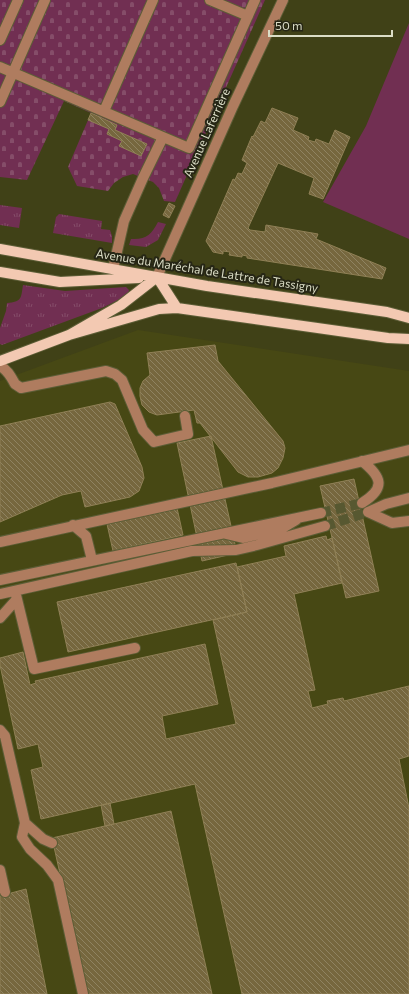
<svg xmlns="http://www.w3.org/2000/svg" width="409" height="994" font-family="Commissioner,sans-serif">
<style>
.built{fill:#474814}
.grass{fill:url(#grass-tufts)}
.cemetery{fill:url(#cemetery-stones)}
.pitch{fill:#712f52}
.building{fill:url(#building-back-hatch);stroke:#908056}
.lines{fill:none;stroke-linecap:round;stroke-linejoin:round}
.minor-tunnel{stroke:#575831;stroke-width:10;stroke-dasharray:10 5;stroke-linecap:butt}
.minor-casing{stroke:#5c5d36;stroke-width:12}
.major-casing{stroke:#5c5d36;stroke-width:12}
.minor{stroke:#af7c5f;stroke-width:10}
.major{stroke:#f3c9b2;stroke-width:10}
.labels{text-anchor:middle;stroke-width:4;stroke-linejoin:round;paint-order:stroke}
.street-label{font-size:12px;fill:#dbddc6;stroke:#262615}
</style>
<defs>
<pattern id="grass-tufts" width="24" height="20" patternUnits="userSpaceOnUse"><rect width="24" height="20" fill="#712f52"/><path d="M3 7l-1-3M5 7V3M7 7l1-3M15 17l-1-3M17 17v-4M19 17l1-3" fill="none" stroke="#854d69"/></pattern>
<pattern id="cemetery-stones" width="16" height="16" patternUnits="userSpaceOnUse"><rect width="16" height="16" fill="#712f52"/><path d="M2 7V4a2 2 0 0 1 4 0v3zM10 15v-3a2 2 0 0 1 4 0v3z" fill="#854d69"/></pattern>
<pattern id="building-back-hatch" width="6" height="6" patternUnits="userSpaceOnUse"><rect width="6" height="6" fill="#76673e"/><path d="M-1 5l2 2M0 0l6 6M5-1l2 2" fill="none" stroke="#8f8361"/></pattern>
</defs>
<rect width="100%" height="100%" fill="#404117"/>
<!-- built -->
<path class="built" d="M138,330L409,371V994H0V381Z"/>
<!-- grass -->
<path class="grass" d="M0,205L22,208L19,228L0,225Z
M59,214L102,221L101,229L110,230L112,236V243L53,233L56,217Z
M158,222L166,224L158,240L146,247L129,245L131,239C146,240 151,235 158,222Z
M23,285L65,291L126,287L129,290L128,294L124,297L102,308L2,345L0,344V328L6,311L7,303C22,302 21,298 23,285Z"/>
<!-- cemetery -->
<path class="cemetery" d="M0,0H265L175,202L164,201L159,188L153,182L133,174L123,177L114,183L108,191L77,186L68,167L91,113L64,101L27,180L0,177Z"/>
<!-- pitch -->
<path class="pitch" d="M409,23V239L323,202L366,126Z"/>
<!-- building -->
<path class="building" d="M272,108L298,118L293,130L309,137L308,140L315,142L316,139L329,144L335,130L350,137L323,199L309,194L314,178L278,163L248,228L250,230L265,232L266,225L318,234L316,239L386,268L382,279L247,258V256L242,255V257L229,255L230,252L223,251V254L213,252L206,241L233,179L235,180L238,173L242,174L247,163L242,160L252,136L253,137L261,121L265,123Z
M91,113L117,125L115,130L147,144L141,156L119,146L122,141L107,134L109,129L88,120Z
M169,203L175,206L169,218L163,215Z
M215,345L218,361L283,441L285,448L283,458L278,468L272,473L258,477H248L238,472L200,423H197L194,410L157,415L149,412L142,405L140,396V388L143,381L150,375L147,353Z
M110,402L115,404L142,467L144,478L139,491L130,497L85,507L81,491L62,495L0,522V426Z
M211,436L237,553L202,561L177,443Z
M354,479L379,591L346,598L320,486Z
M177,508L183,535L113,551L107,524Z
M326,536L327,540L332,538L342,583L294,594L315,690L308,691L312,708L328,704L327,701L343,698L344,701L409,686V756L399,759L409,808V994H242L195,784L41,819L31,770L43,767L38,744L18,749L0,665V658L23,652L30,685L36,683L35,681L205,644L218,704L162,716L166,739L236,724L213,620L247,612L237,567L286,556L284,546Z
M236,563L247,612L68,652L57,602Z
M110,803L114,824L105,826L101,805Z
M171,811L212,994H87L52,838Z
M26,889L47,994H0V896Z"/>
<g class="lines">
<!-- minor-tunnel -->
<path class="minor-tunnel" d="M321,513L362,503
M325,526L368,512"/>
<!-- minor casing -->
<g class="minor-casing">
<path id="minor" d="M210,0L248,16
M0,40L18,0
M0,67L163,137L143,178L124,221L113,269
M0,102L45,0
M104,111L153,0
M163,137L189,148L255,0
M157,277L233,106L283,0
M0,366C8,370 11,377 15,384L21,388L106,371L115,374L122,380L143,430L154,442L188,434L185,416
M362,503C386,488 382,477 362,461
M368,512L392,523L409,521
M368,512L386,504L409,498
M73,525L86,536L92,560
M226,534L243,538L281,529L296,520
M0,542L272,483L409,450
M0,580L321,513
M15,591L34,669L135,648
M0,594L192,551L236,550L257,545L325,526
M0,618L16,600
M0,730L5,736L25,823L22,837L30,849L47,865L58,880L83,994
M25,823L43,839L52,843
M0,870L5,892"/>
</g>
<!-- major casing -->
<g class="major-casing">
<path id="major" d="M0,249L207,286L387,312L409,318
M0,272L60,282L139,278
M157,277L177,308
M69,335L159,309L177,308L388,338L409,339
M0,361L69,335L121,305L157,277"/>
</g>
<!-- minor -->
<use href="#minor" class="minor"/>
<!-- major -->
<use href="#major" class="major"/>
</g>
<g class="labels">
<!-- street labels -->
<g class="street-label">
<text transform="translate(207 133) rotate(-66)" y="4">Avenue Laferrière</text>
<text transform="translate(207 271) rotate(9)" y="4">Avenue du Maréchal de Lattre de Tassigny</text>
</g>
</g>
<!-- scale -->
<path d="M269 30v6h123v-6" fill="none" stroke="#dbddc6" stroke-width="2"/>
<text x="275" y="30" font-size="12" fill="#dbddc6" stroke="#262615" stroke-width="3" paint-order="stroke">50 m</text>
</svg>
